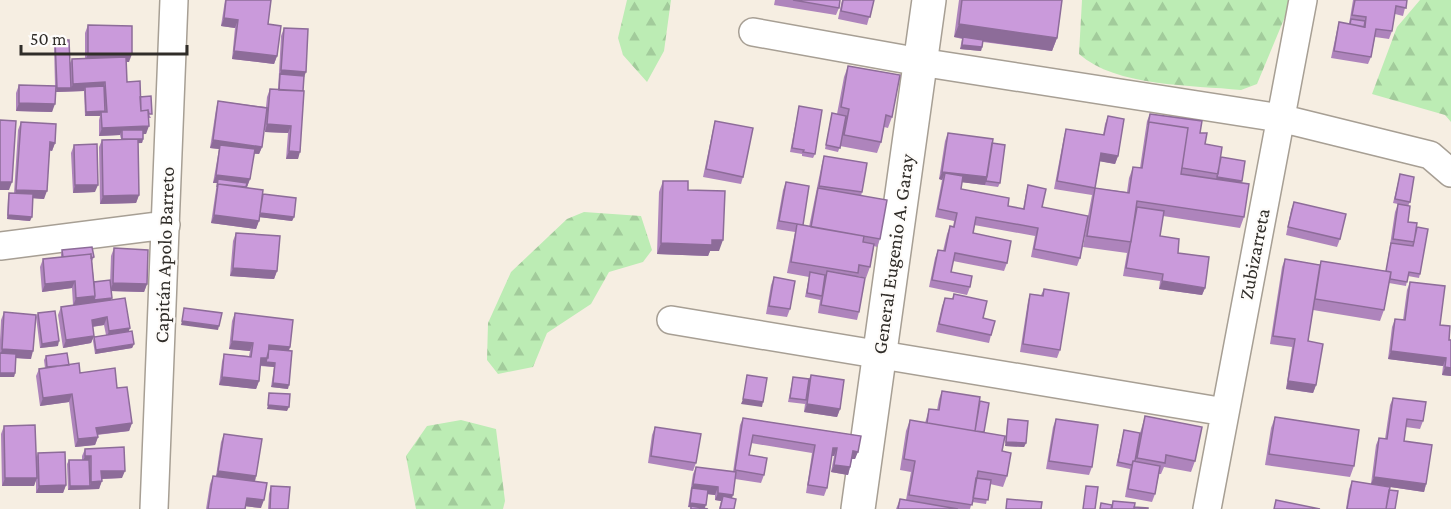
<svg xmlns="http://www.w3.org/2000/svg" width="1451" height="509" font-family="'Crimson Pro',serif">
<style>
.forest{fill:url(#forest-firs)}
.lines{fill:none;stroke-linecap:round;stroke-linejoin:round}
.street-casing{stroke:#a79f94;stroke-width:30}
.secondary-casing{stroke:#a79f94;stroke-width:36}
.street{stroke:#fff;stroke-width:27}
.secondary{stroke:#fff;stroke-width:33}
.wall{fill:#ae84bc}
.shaded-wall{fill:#8d6c99}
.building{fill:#ca9adb;stroke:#8d6c99;stroke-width:1.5}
.labels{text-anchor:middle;stroke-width:4.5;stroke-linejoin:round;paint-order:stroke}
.street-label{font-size:20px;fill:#302d29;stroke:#fefcfa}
</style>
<defs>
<pattern id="forest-firs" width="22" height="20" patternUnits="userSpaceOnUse" patternTransform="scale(1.5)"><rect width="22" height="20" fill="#bcecb4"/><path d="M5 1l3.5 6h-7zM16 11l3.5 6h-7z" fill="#a2cb9b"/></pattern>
</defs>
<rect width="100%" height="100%" fill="#f6eee2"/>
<!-- forest -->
<path class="forest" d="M627,0H671L664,51L647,82L623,55L618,38Z
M1082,0H1292L1257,84L1241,90C1192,85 1116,87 1079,54Z
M1420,0H1451V122L1445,115L1372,94L1397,27Z
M584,212L641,216L652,250L643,262L609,272L591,304L547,333L533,367L498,374L487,360L488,323L511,272L567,219Z
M461,420L496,429L505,501L503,509H416L406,456L427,426Z"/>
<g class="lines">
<!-- street casing -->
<g class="street-casing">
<path id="street" d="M753,32L920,62L1280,118L1430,155L1451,173
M0,246L166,225
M671,320L1225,412
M154,509L174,0
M1207,509L1303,0"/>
</g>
<!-- secondary casing -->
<g class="secondary-casing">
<path id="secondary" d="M858,509L929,0"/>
</g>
<!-- street -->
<use href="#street" class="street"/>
<!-- secondary -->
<use href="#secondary" class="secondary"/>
</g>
<!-- wall -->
<path class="wall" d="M225,0H271L268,24L277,56L274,64L232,59L235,28L221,26Z
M775,0H840L839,8L836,15L774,5Z
M842,0H874L867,25L838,19Z
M959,0H1062L1057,38L1052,51L983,42L981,51L960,49L962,39L954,37Z
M1353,0H1407L1403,16L1395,14L1392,31L1389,39L1375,37L1371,57L1368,64L1331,58L1337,30L1339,22L1349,24Z
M88,25L129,62H126L127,82L140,97L151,118H149L146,134H143V139L142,143H138L139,195L136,203L100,204L99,147L102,140L121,139L120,135L99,136V120L100,116H85L84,91L56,92L52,112L16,111V93L19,85L55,86L54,45L55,40L70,63L72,59L85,58V33Z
M284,28L304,76L298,159H286L288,133L265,132V121L262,147L259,154H254L250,179L247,187L263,194L294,217L292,221L260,217L256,229L211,223L217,183H213L219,149L210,148L216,109L218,101L266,107L267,97L270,89L278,90L281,36Z
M848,66L892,117L888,128L884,127L881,142L877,153L840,146L838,152L825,149L831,117L832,113L837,114L844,77Z
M799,106L815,154L813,158L802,156V154L790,152Z
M1150,114L1200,133L1205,144L1221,157L1241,183L1244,217L1240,228L1163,216L1160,236L1178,253L1205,288L1202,295L1159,289L1160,281L1123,276L1127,253L1083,247L1087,224L1080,258L1077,266L1031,257L1035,236L974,225L973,233L1007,263L1004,271L953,261L951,272L970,287L967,295L929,287L935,258L938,250L943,251L947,234L950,226L953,227L954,221L935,217L942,180L939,179L945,141L948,133L992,143L1000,183L998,187L962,182L961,189L1008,206L1023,209L1026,193L1028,185L1042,207L1088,216L1092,195L1054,189L1064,136L1066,129L1103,135L1105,124L1108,116L1118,156L1115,164L1100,161L1095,188L1127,192L1129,178L1133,167L1140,168L1147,121Z
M715,121L743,177L741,184L703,177L713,129Z
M21,122L55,143L52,151L50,150L44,199L33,198L30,221L7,219L8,197L9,193H14L18,130Z
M74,145L95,192L73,193L71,153Z
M824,156L862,192L861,196L880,239L877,247L874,246L870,267L866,278L857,276L859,312L857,320L818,313L820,300L805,297L809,277L787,273L795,232L776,229L783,190L786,182L803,225L809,227L822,163Z
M1400,174L1410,202L1408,206L1393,203Z
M663,181L688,190L719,251H710L708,256L657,254L659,192Z
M1294,202L1340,239L1337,247L1286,235L1291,210Z
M1398,204L1408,222L1417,227L1420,274L1419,278L1408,276L1406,286L1389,283L1384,310L1380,321L1313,310L1308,341L1316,385L1313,393L1286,389L1292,347L1270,344L1282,267L1285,259L1320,265L1321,261L1386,271L1395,212Z
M236,233L277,271L274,279L230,276L233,241Z
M114,248L147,284L144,292L111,291V300L134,344L132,348L95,354L93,341L94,337L106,335L104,325L93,327L94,336L91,343L63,348L58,315L61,307L73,305L72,288L42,292L40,267L43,259L61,257V254L62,250L94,257L92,261L94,282L110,284L111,256Z
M774,277L790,309L787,317L766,314L771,285Z
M1410,282L1440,325L1449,340L1451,376L1442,375L1443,366L1388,359L1392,327L1395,319L1403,320L1407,290Z
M1044,289L1060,350L1057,358L1020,352L1028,301L1030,294L1041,295Z
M954,294L991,335L989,343L936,332L942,306L945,298L952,299Z
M4,312L31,359L16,358L15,373L14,377H0V340L1,320Z
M38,313L58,346L40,348L36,317Z
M235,313L290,347L289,351L288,389L271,387L274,367L260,366L259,381L256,389L219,385L222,362L224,354L249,356L250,351L229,349L232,321Z
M46,356L69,365L80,373L117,388L132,423L129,431L97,435L98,437L95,445L75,447L69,402L40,406L36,376L39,369L45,368L44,360Z
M811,375L840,409L837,417L804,412L805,404L788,402L793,377L809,379Z
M942,391L980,401L984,432L1002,451L1007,476L1003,487L990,484L986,504L972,502L970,509H896L900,499L906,500L911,472L900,470L906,431L910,420L925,423L929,409L937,410L939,399Z
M1393,398L1423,421L1420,429L1406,427L1404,441L1426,484L1424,492L1390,487L1389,490L1395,509H1346L1349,489L1352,481L1371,484L1376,445L1379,438L1385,439L1390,405Z
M1145,416L1195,461L1191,472L1164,467L1161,474H1159L1155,494L1152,502L1125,497L1130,469L1116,466L1124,430L1140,433Z
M1275,417L1354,466L1350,477L1265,465L1271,428Z
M743,418L861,436L855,459H852L848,475L831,472L834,456H832L827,488L824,496L806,493L812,453L751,443L749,455L764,475L761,483L735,479L732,498L734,509H719L721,501L715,500V495L707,494L705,508L707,509H690L691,507H688L693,474L696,467L733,472L740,425Z
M1008,419L1026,443L1024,447L1005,446L1007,423Z
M1056,419L1092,467L1089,475L1046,469L1053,427Z
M4,426L36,459L38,453L66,485L63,493H36V479L34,486H2L1,434Z
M655,427L696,463L693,471L648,463L652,435Z
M224,434L256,476L255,482L261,508L245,506V509H206L210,484L213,476H216L221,442Z
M85,449L122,478L102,479L99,489L68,490L67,464L69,460H82V456Z
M271,486L288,509H268L269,494Z"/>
<!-- shaded-wall -->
<path class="shaded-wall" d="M224,18L238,20L235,28L221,26Z
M959,24L1057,38L1052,51L954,37Z
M962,45L982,47L981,51L960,49Z
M234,51L277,56L274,64L232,59Z
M88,54H132L129,62L85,61Z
M281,70L306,72L303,80L280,74Z
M105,82L103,90L85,87L84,91L56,92L57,88H71L73,84Z
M19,103L55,104L52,112L16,111Z
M105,111L103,115L101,112L100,116H85L86,112Z
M267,124L291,126L288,133L265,132Z
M149,126L146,134L122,135V130L120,135L99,136L102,128Z
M143,139L142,143L121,144L123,140Z
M213,140L262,147L259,154L220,149V145L219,149L210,148Z
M50,142L55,143L52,151L47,150Z
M289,151L300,152L298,159H286Z
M1101,153L1118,156L1115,164L1098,161Z
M942,172L987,177L985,185L943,180L945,173L942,180L939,179Z
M216,175L250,179L247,187L218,179L217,183H213Z
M1217,177L1242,181L1240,185L1215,181Z
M0,182H12L9,190H0Z
M75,185H98L95,192L73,193Z
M16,190L47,191L44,199L14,197Z
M139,195L136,203L100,204L103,196Z
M259,212L294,217L292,221L258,217Z
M8,215L32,217L30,221L7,219Z
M214,215L259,221L256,229L211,223Z
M712,240H723L719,251H710L708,256L657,254L661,243Z
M233,268L277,271L274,279L230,276Z
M75,281L72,288L42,292L45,284Z
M1162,281L1205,288L1202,295L1159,289Z
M113,283L147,284L144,292L110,291Z
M95,296L112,298L110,302L73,306L76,298Z
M107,317L104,325L89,327L92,320Z
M182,321L219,326L218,330L181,325Z
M130,328L127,336L106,339L109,331Z
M94,336L91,343L63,348L66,340Z
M59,341L58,346L40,348L42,344Z
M232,341L253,343L250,351L229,349Z
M134,344L132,348L95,354L96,350Z
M269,345L290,347L287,355L267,353Z
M2,349L33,351L31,359L0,357Z
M1391,351L1446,358L1443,366L1388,359Z
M261,358H268L265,366L258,365Z
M266,362L275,363L274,367L265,366Z
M1445,367L1451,368V376L1442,375Z
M0,373H15L14,377H0Z
M222,377L259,381L256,389L219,385Z
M1288,381L1316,385L1313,393L1286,389Z
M273,383L289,385L288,389L271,387Z
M72,394L69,402L40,406L43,398Z
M743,399L763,402L762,407L741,404Z
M807,404L840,409L837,417L804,412Z
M268,405L289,407L287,411L267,409Z
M132,423L129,431L93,435L96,428Z
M98,437L95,445L75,447L78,439Z
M1006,442L1026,443L1024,447L1005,446Z
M833,448H837L834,456H831Z
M853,451L858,452L855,459H850Z
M85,456H91L88,464H82Z
M834,465L850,467L848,475L831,472Z
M101,471H125L122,478L99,479Z
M218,471L256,476L254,484L215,479Z
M1374,477L1426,484L1424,492L1371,484Z
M5,478H37L34,486H2Z
M102,481L99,489L68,490L70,486H90L91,482Z
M693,484L718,487L715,495L691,492L692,488L690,492Z
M66,485L63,493H36L39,486Z
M718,493L733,495L730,503L723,496L721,501L715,500Z
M247,498L264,500L261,508L244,506Z
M690,503L706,505L704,509L688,507Z"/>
<!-- building -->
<path class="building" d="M226,0H271L268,24L281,26L277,56L234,51L238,20L224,18Z
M793,0H840L839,8Z
M843,0H874L870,17L841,11Z
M962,0H1062L1057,38L959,24Z
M1355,0H1407L1406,8L1396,6L1392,31L1376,29L1371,57L1334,51L1339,22L1365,27L1366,17L1352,15Z
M1351,19L1365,21L1364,27L1350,24Z
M88,25L132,26V54H88Z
M284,28L308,29L306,72L281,70Z
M963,37L983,40L982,47L962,45Z
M55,40H69L71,88H57Z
M126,57L127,82L140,81L141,111L148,110L149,126L102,128L101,112H107L105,82L73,84L72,59Z
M848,66L900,75L892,117L886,115L881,142L844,135L849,109L841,107Z
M280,74L304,76L303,91L279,90Z
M19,85L56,86L55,104L19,103Z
M104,86L105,111L86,112L85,87Z
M270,89L304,91L300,152L289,151L291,126L267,124Z
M151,96L152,114H149L148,110L141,111L140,97Z
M218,101L267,108L262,147L213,140Z
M799,106L822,110L815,154L803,152L804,150L792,148Z
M832,113L846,116L840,148L826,145Z
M1150,114L1202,121L1200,133H1207L1205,144L1222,147L1218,174L1182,168L1188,128L1149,122L1148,125Z
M1108,116L1124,119L1118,156L1101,153L1095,188L1057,181L1066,129L1104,135Z
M0,120L16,121L12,182H0Z
M715,121L753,128L743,177L706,169Z
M21,122L56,124L55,143L50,142L47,191L16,190Z
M1149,122L1188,128L1181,174L1249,184L1244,217L1137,201L1131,242L1087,236L1095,188L1129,193L1133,167L1142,168Z
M122,130H143V139H122Z
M948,133L993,139L987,177L942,172Z
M138,139L139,195L103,196L102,140Z
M992,143L1005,145L1000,183L986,181Z
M97,144L98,185H75L74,145Z
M220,145L255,149L250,179L216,175Z
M824,156L867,163L862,192L819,186Z
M1221,157L1245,161L1242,181L1217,177Z
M945,173L963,176L961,189L1009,198L1008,206L1024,209L1028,185L1046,189L1042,207L1088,216L1080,258L1034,249L1038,228L976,217L973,233L1011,241L1007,263L955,253L951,272L972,276L970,287L932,280L938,250L945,251L950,226L954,227L957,213L938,209Z
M1400,174L1414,177L1410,202L1395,199Z
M218,179L247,183L246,187L218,184L217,187Z
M663,181H688V190L725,191L723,240H712V245L661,243Z
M786,182L809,186L803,225L779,221Z
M218,184L263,190L259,221L214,215Z
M818,188L887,200L880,239L811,227Z
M9,193L33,194L32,217L8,215Z
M263,194L296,198L294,217L260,213Z
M1294,202L1346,214L1340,239L1288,227Z
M1398,204L1410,206L1408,222L1417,223L1414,242L1393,239Z
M1137,207L1164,211L1160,236L1179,239L1178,253L1209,257L1205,288L1162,281L1163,274L1126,268Z
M797,224L864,236L863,242L874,244L870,267L859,265L858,273L791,262Z
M1417,227L1428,229L1420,274L1409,272L1407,282L1390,279L1391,272L1386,271L1391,243L1413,246Z
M236,233L280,236L277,271L233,268Z
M92,247L94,257L91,258V254L63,257L62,250Z
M114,248L148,250L147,284L113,283Z
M91,254L95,296L76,298L75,281L45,284L43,259Z
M1285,259L1320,265L1308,341L1323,344L1316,385L1288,381L1295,339L1273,336Z
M1321,261L1391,272L1384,310L1315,299Z
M827,271L865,278L859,312L821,305Z
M810,272L825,275L822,296L807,293Z
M774,277L795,281L790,309L769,306Z
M110,280L112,298L94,300L95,296L94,282Z
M1410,282L1445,286L1440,325L1450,326L1449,340H1451V368L1445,367L1446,358L1391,351L1395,319L1405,320Z
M1044,289L1069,293L1060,350L1023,344L1030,294L1043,296Z
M954,294L987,301L983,318L995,321L991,335L939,324L945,298L953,299Z
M125,298L130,328L109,331L107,317L92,320L94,336L66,340L61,307Z
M184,308L222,313L219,326L182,321Z
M55,311L59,341L42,344L38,313Z
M4,312L36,315L33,351L2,349Z
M235,313L293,320L290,347L269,345L268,358H261L259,381L222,377L224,354L251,357L253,343L232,341Z
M132,331L134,344L96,350L94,337Z
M269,349L292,351L289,385L273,383L275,363L266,362Z
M0,353L16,354L15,373H0Z
M67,353L69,365L47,367L46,356Z
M79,363L80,373L115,368L117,388L127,387L132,423L96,428L98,437L78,439L72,394L43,398L39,369Z
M747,375L767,378L763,402L743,399Z
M811,375L844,380L840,409L807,404Z
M793,377L809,379L806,400L790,398Z
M942,391L980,397L975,431L927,423L929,409L939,410Z
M269,393L290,394L289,407L268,405Z
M1393,398L1426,402L1423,421L1407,419L1404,441L1432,445L1426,484L1374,477L1379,438L1387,439Z
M980,401L989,403L984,432L975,431Z
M1145,416L1202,427L1195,461L1166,455L1165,463L1137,458Z
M1275,417L1359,430L1354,466L1269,454Z
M743,418L861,436L858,452L853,451L850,467L834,465L837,448H833L827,488L808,485L815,445L753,435L749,455L767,458L764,475L735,470Z
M1008,419L1028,421L1026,443L1006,442Z
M1056,419L1098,425L1092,467L1049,461Z
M910,420L1005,436L1002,451L1011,453L1007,476L978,471L972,505L909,495L915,461L904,459Z
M35,425L37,478H5L4,426Z
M655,427L701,434L696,463L651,456Z
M1124,430L1140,433L1135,461H1133L1132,465L1118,462Z
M224,434L262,439L256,476L218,471Z
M124,447L125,471H101L102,481L91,482V456H85V449Z
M65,452L66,485L39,486L38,453Z
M69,460H89L90,486H70Z
M1133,461L1160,466L1155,494L1128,489Z
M696,467L736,472L733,495L718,493V487L693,484Z
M213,476L267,483L264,500L247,498L245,509H208Z
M976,478L991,480L988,500L973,498Z
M1352,481L1390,487L1386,509H1347Z
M271,486L290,487L288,509H270Z
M1086,486L1098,487L1095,509H1083Z
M692,488L708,490L706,505L690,503Z
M1389,490L1398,491L1395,509H1386Z
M723,496L736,499L734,509H720Z
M900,499L958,509H898Z
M1007,499L1042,502L1041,509H1006Z
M1276,500L1320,509H1274Z
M1113,501L1135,503L1134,509H1112Z
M1101,503L1112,505L1111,509H1100Z
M691,506L708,509H691Z
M1134,507L1148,508V509H1134Z"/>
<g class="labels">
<!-- street labels -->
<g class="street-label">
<text transform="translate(893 254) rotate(-82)" y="7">General Eugenio A. Garay</text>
<text transform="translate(1254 254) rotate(-79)" y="7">Zubizarreta</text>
<text transform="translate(164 255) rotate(-88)" y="7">Capitán Apolo Barreto</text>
</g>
</g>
<!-- scale -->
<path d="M21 45v9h166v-9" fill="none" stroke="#302d29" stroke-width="3"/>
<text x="30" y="45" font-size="18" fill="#302d29" stroke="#fefcfa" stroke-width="4.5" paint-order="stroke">50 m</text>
</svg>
